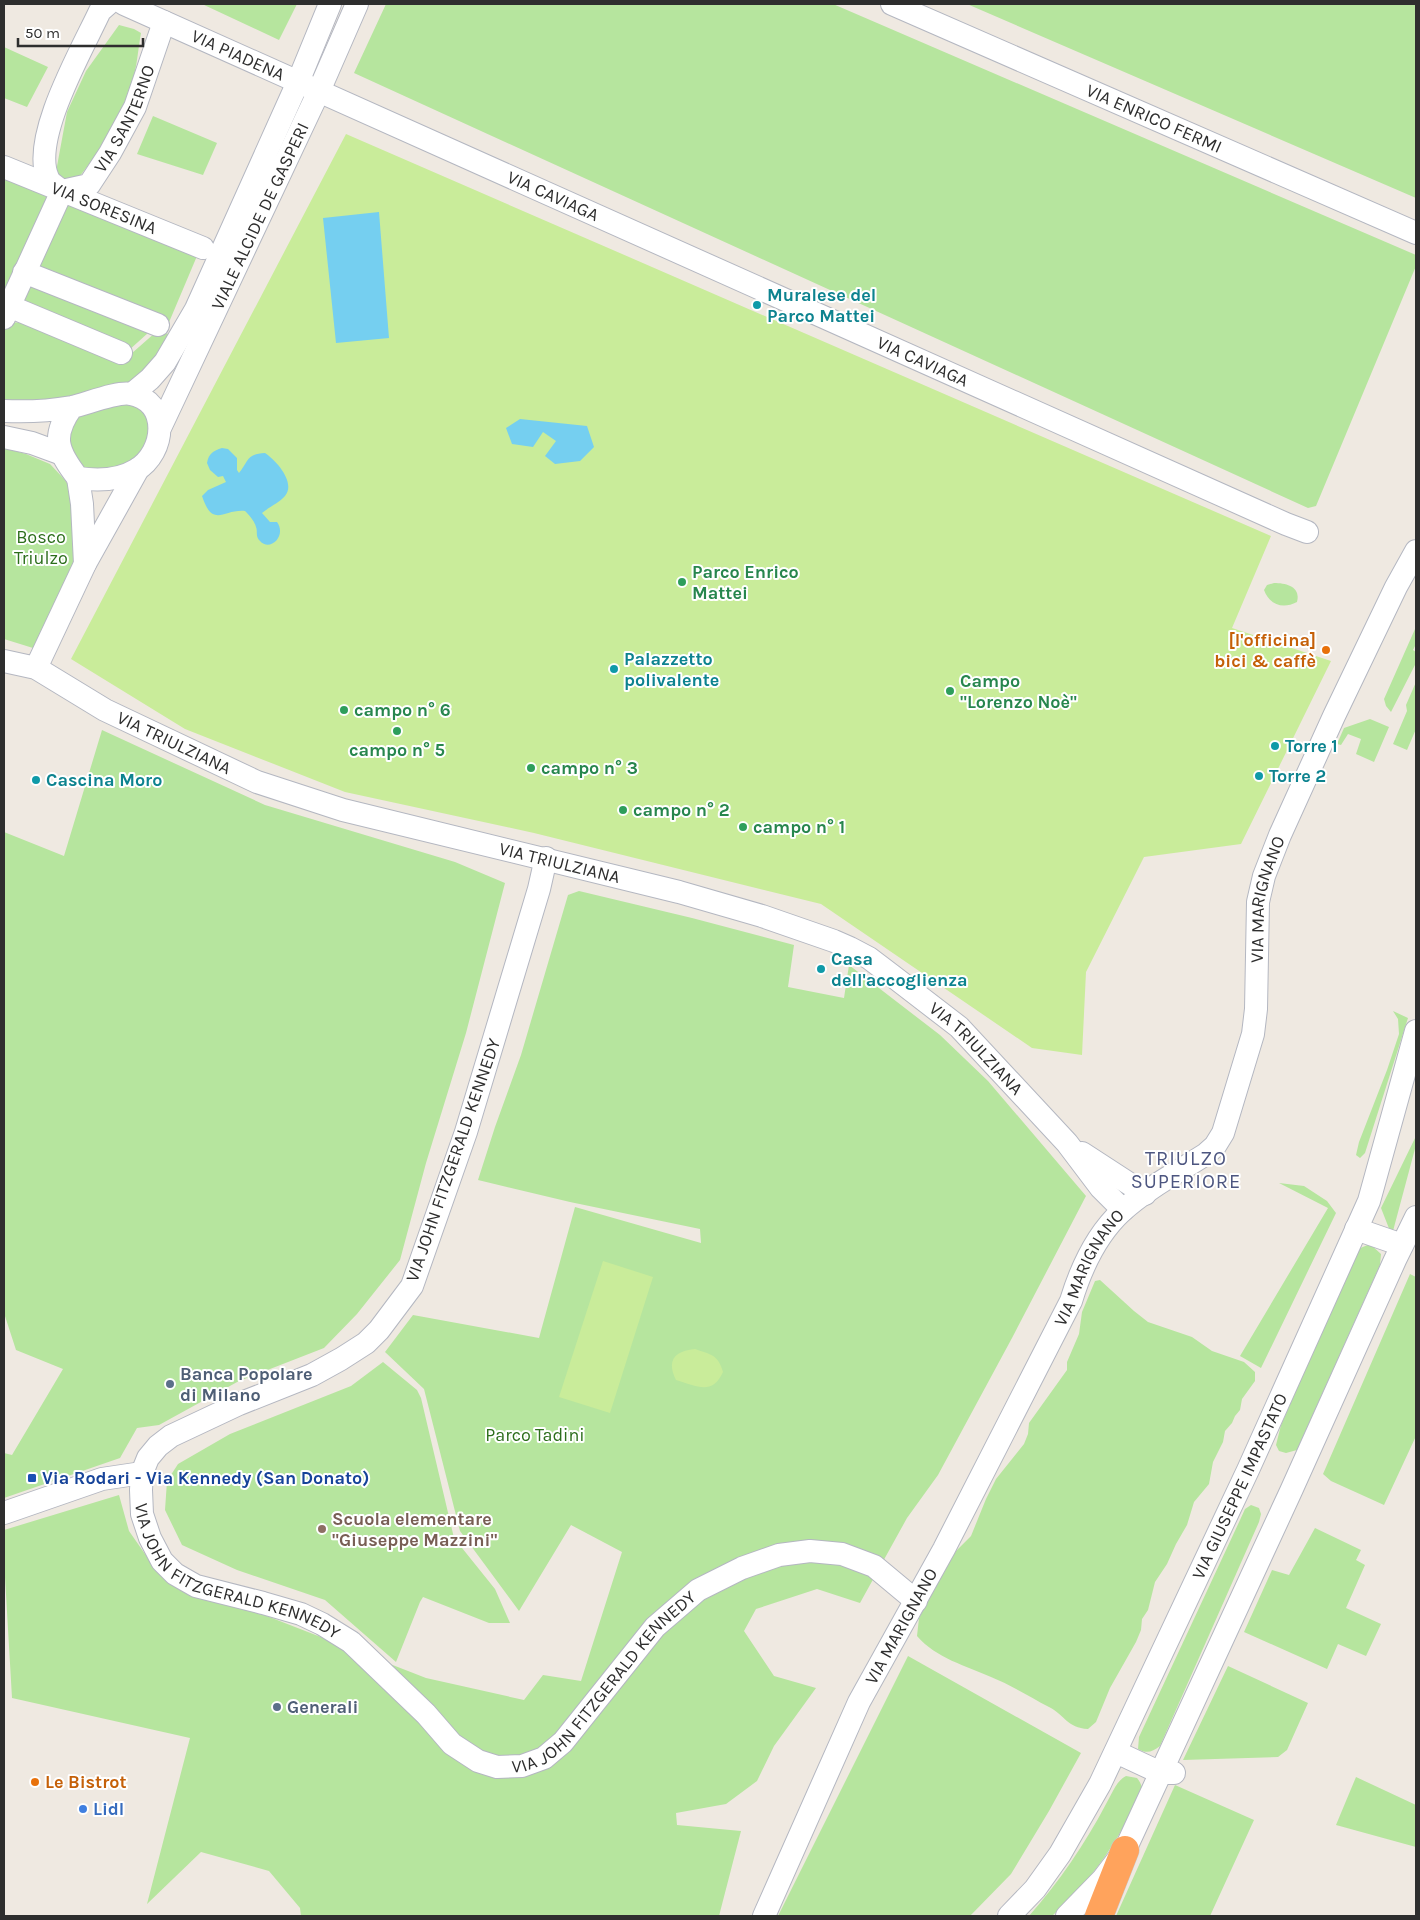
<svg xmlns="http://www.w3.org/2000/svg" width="1420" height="1920" font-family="Karla,sans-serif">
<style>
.green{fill:#b6e59e}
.pitch{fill:#c9ec9a}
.water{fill:#75cff0}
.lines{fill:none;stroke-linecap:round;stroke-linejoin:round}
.minor-casing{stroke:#b4b7c1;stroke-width:24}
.highway-casing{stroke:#c9c9c9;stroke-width:29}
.minor{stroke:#fff;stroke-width:22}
.highway{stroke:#ffa35c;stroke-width:28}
.culture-dot{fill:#0f9aa8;stroke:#fff;stroke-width:2}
.leisure-dot{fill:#2e9e5b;stroke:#fff;stroke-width:2}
.food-dot{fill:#e8710a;stroke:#fff;stroke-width:2}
.service-dot{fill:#5c6f8a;stroke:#fff;stroke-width:2}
.transit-dot{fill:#1a4fb4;stroke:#fff;stroke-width:2}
.education-dot{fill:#8d6e63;stroke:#fff;stroke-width:2}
.shop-dot{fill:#3f7fe0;stroke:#fff;stroke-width:2}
.labels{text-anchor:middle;stroke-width:4;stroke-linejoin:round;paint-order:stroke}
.street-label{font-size:18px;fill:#2e2e2e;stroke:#fff}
.culture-label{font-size:18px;font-weight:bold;fill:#0d838f;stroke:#fff;text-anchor:start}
.park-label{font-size:18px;fill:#2c6e1b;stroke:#fff}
.leisure-label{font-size:18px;font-weight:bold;fill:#27864d;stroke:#fff;text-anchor:start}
.food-label{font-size:18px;font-weight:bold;fill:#c56008;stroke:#fff;text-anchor:end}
.service-label{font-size:18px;font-weight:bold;fill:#4e5e75;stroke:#fff;text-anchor:start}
.transit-label{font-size:18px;font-weight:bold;fill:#164399;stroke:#fff;text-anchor:start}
.education-label{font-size:18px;font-weight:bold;fill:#785e54;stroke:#fff;text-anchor:start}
.shop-label{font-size:18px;font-weight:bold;fill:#366cbe;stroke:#fff;text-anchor:start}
.quarter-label{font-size:20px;letter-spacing:1px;fill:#4d5680;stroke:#fff}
</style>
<rect width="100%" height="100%" fill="#efe9e1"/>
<!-- green -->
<path class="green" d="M202,4H297L279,40Z
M386,4H833L1416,255V266L1316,506L1308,508L354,73Z
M967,4H1416V198Z
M119,25L134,29L141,33C138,50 137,67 132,83C122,121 97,154 74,184L55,177L67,112L86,71Z
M4,47L48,67L27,107L4,98Z
M153,116L217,143L203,175L137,154Z
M4,177L52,198L4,299Z
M64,203L197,256L167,327L148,333L128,351L17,304Z
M26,322L123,361L156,332L177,335L130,389L64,402L4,400V323Z
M115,403L140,406L152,427L145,450L120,469H84L70,451V423L79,415Z
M4,448L26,454L50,464L65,480L75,495L78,561L33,648L4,639Z
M1274,583C1287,583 1301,587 1297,602C1282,610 1269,604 1264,590L1267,585Z
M1415,629L1416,644L1413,650L1416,652V663L1391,712L1386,706L1384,699Z
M1416,682V729L1407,750L1393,744L1407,711L1406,705Z
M1370,719L1389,727L1374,762L1356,754L1361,739L1348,734L1341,745L1337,744L1344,728Z
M102,730L265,805L455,862L505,883L466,1033L426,1163L400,1260L357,1314L324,1348L239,1381L159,1425L137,1428L120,1458L4,1498V1453L12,1455L63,1369L16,1350L4,1313V832L64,856Z
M579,891L692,918L794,945L788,987L844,998L849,965L940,1035L988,1081L1086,1196L1012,1338L938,1475L907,1518L860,1603L817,1589L756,1609L744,1631L774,1676L816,1688L774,1746L757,1781L726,1804L676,1813L677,1825L741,1831L719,1916H301L300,1908L269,1871L201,1852L147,1904L190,1738L12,1698L4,1560V1530L119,1495L129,1531L159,1574L426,1678L524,1700L543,1675L581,1681L622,1552L571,1525L519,1611L460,1531L424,1389L385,1352L413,1315L539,1338L575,1207L701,1243L700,1229L570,1202L478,1180L495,1127L521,1055L568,895Z
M1393,1011L1408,1018L1365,1153L1360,1158L1356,1155L1359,1142L1387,1070L1399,1034L1398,1019Z
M1416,1136V1145L1393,1231H1390L1381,1208Z
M1279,1183L1304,1186L1327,1201L1336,1213L1261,1368L1240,1356L1328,1208Z
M1370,1244L1381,1254L1380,1265L1297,1450L1286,1453L1279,1451L1276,1445L1281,1425L1358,1249Z
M1410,1274L1416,1277V1436L1384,1505L1331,1481L1323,1474Z
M1100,1280L1134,1311L1148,1322L1192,1337L1212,1351L1244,1362L1255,1372V1381L1242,1399L1240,1410L1235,1416L1232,1423L1225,1431L1223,1442L1213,1462L1209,1484L1194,1502L1187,1525L1176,1544L1167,1564L1155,1582L1148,1610L1142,1619L1141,1630L1136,1642L1110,1688L1096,1722L1088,1729C1067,1728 1065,1715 1049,1707C1030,1697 1011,1685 991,1677C966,1666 936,1658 917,1636L919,1618L939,1579L956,1551L971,1536L986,1499L996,1479L1024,1444L1028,1434L1029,1423L1067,1370V1362L1079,1334L1082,1312L1095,1281Z
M383,1362L417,1390L421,1398L454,1538L495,1589L510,1623H489L423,1597L420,1602L396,1662L325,1600L237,1570L182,1545L165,1510L167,1481L178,1464L230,1434L351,1386Z
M1251,1505L1259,1508L1261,1514L1259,1522L1160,1746C1152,1752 1147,1754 1138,1749L1139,1737L1240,1520L1245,1509Z
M1315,1528L1361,1550L1356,1560L1365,1565L1346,1608L1381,1624L1366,1656L1338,1644L1327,1669L1244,1632L1272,1570L1289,1575Z
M908,1656L1081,1753L1049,1811L1011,1874L970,1916H778Z
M1228,1666L1308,1703L1287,1750L1278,1757L1183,1760Z
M1126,1776L1137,1778C1140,1782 1143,1786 1141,1792C1139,1799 1134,1806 1131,1813C1111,1852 1085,1887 1052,1916H1029C1059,1882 1085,1844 1106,1804C1112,1794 1116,1781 1126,1776Z
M1356,1777L1416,1805V1847L1336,1825Z
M1175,1785L1254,1820L1210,1916H1116Z"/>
<!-- pitch -->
<path class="pitch" d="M346,134L1271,536L1232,628L1331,661L1241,844L1144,857L1086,972L1082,1055L1032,1048L821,904L534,833L345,792L185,729L71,659Z
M603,1261L653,1277L610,1413L559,1397Z
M695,1349C711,1355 718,1354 723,1372C712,1396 697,1386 676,1380C666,1360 675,1351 695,1349Z"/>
<!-- water -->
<path class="water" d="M379,212L389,338L336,343L323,218Z
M520,419L587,426L594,447L580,461L555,464L545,456L556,441L543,432L533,447L512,444L506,428Z
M222,448L228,449L237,458V470L239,473C249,461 246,454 265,453C277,461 296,483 285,496C279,503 269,507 262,513L270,522H277C287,536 270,552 260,541C255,536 258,532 256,527C254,520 249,515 245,511C223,509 213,529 202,496L208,490L226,482L223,476L218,477L210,470L207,463C209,453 213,451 222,448Z"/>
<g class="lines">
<!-- minor casing -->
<g class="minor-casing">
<g id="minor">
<path id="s1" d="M108,4L100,11C83,48 30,139 48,178C50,183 57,187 62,191L89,185L110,153L135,107L164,22"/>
<path id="s2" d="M124,4L1286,524L1307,532"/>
<path id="s3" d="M892,4L1416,233"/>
<path id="s4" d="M4,167L203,248"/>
<path d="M24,272L158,325"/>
<path d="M4,304L121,353"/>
<path d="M4,318L62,191"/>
<path d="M132,394L150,379L165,362L196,309L298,82L330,4"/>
<path d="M4,411C26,412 49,411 72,407C86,404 118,391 131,394C170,402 166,452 136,470C118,481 98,481 78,478C57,451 51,436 72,407"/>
<path id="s5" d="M161,426L319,91L357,4"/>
<path d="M4,437L32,443L62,454"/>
<path d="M78,478L82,504L85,564"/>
<path id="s6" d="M4,661L36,668L105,710L257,782L343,810L679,892L762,916L834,941L850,948L869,958L894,977L959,1027L1067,1143L1101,1188L1123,1210"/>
<path d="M36,668L85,564L138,469"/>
<path id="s7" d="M546,858L539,889L466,1132L412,1286L379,1330L366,1343L341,1359L312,1375L239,1404L171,1436L158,1446L148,1458L142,1473L141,1490L142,1514L150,1538L162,1561L175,1574L196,1586L263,1603L301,1614L322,1624L351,1642L426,1714L452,1744L478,1761L497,1767L522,1766L544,1758L563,1742L655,1627L698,1590L742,1568L779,1555L810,1551L842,1554L874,1566L916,1601"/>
<path d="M1082,1153L1145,1194"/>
<path d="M1356,1229L1402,1245"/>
<path d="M4,1513L102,1479L142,1473"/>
<path d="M1116,1752L1161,1773H1174"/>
<path id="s8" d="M764,1916L859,1702L944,1549L1071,1301C1081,1268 1096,1235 1122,1211C1146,1189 1178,1172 1206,1154L1215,1146L1223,1133L1253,1034L1256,1009L1258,902L1264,876L1280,835L1334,716L1396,587L1416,551"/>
<path id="s9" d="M1009,1916L1035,1889L1060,1854L1100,1784L1248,1470L1369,1201L1416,1031"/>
<path d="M1067,1916L1103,1879L1125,1850L1291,1491L1395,1260L1416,1217"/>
</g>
</g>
<!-- highway casing -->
<g class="highway-casing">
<path id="highway" d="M1099,1916L1125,1850"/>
</g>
<!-- minor -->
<use href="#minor" class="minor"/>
<!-- highway -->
<use href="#highway" class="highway"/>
</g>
<!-- markers -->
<g class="culture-dot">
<circle cx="757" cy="305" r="5"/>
<circle cx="614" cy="669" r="5"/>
<circle cx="1275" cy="746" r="5"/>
<circle cx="1259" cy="776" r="5"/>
<circle cx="36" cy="780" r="5"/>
<circle cx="821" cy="969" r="5"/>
</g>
<g class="leisure-dot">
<circle cx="682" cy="582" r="5"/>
<circle cx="950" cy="691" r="5"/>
<circle cx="344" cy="710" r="5"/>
<circle cx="397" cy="731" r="5"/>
<circle cx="531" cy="768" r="5"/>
<circle cx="623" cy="810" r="5"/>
<circle cx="743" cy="827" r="5"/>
</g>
<g class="food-dot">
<circle cx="1326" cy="650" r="5"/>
<circle cx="35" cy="1782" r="5"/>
</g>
<g class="service-dot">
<circle cx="170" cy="1384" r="5"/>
<circle cx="277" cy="1707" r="5"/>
</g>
<rect class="transit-dot" x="27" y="1473" width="10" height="10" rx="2.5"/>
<circle class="education-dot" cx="322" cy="1529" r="5"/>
<circle class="shop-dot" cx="83" cy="1809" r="5"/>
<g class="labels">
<!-- street labels -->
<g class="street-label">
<text dy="6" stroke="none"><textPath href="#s2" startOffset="125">VIA PIADENA</textPath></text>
<text dy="6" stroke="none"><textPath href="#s1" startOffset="312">VIA SANTERNO</textPath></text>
<text dy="6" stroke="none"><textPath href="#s3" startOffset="286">VIA ENRICO FERMI</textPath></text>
<text dy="6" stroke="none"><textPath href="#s2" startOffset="470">VIA CAVIAGA</textPath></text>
<text dy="6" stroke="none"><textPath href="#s4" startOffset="108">VIA SORESINA</textPath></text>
<text dy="6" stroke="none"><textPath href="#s5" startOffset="232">VIALE ALCIDE DE GASPERI</textPath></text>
<text dy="6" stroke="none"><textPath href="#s2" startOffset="875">VIA CAVIAGA</textPath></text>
<text dy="6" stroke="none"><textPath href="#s6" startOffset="190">VIA TRIULZIANA</textPath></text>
<text dy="6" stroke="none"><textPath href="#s6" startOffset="595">VIA TRIULZIANA</textPath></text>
<text dy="6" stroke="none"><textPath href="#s8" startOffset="1161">VIA MARIGNANO</textPath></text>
<text dy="6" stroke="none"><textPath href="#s6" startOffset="1060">VIA TRIULZIANA</textPath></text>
<text transform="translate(453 1160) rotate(-71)" y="6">VIA JOHN FITZGERALD KENNEDY</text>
<text dy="6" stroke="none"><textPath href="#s8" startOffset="726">VIA MARIGNANO</textPath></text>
<text dy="6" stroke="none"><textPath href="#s9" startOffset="490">VIA GIUSEPPE IMPASTATO</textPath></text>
<text dy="6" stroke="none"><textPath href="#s7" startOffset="945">VIA JOHN FITZGERALD KENNEDY</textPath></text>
<text dy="6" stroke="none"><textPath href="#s8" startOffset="321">VIA MARIGNANO</textPath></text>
<text dy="6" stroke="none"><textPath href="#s7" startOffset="1425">VIA JOHN FITZGERALD KENNEDY</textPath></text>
</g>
<!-- culture labels -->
<g class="culture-label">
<text x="767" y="301">Muralese del<tspan x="767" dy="21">Parco Mattei</tspan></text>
<text x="624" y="665">Palazzetto<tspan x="624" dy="21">polivalente</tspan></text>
<text x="1285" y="752">Torre 1</text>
<text x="1269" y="782">Torre 2</text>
<text x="46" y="786">Cascina Moro</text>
<text x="831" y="965">Casa<tspan x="831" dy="21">dell'accoglienza</tspan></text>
</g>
<!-- park labels -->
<g class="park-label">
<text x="41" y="543">Bosco<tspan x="41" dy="21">Triulzo</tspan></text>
<text x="535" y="1441">Parco Tadini</text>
</g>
<!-- leisure labels -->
<g class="leisure-label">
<text x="692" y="578">Parco Enrico<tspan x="692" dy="21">Mattei</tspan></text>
<text x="960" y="687">Campo<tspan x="960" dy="21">"Lorenzo Noè"</tspan></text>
<text x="354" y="716">campo n° 6</text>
<text x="397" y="756" text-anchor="middle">campo n° 5</text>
<text x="541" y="774">campo n° 3</text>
<text x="633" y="816">campo n° 2</text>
<text x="753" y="833">campo n° 1</text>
</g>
<!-- food labels -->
<g class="food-label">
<text x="1316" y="646">[l'officina]<tspan x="1316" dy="21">bici &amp; caffè</tspan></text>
<text x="45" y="1788" text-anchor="start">Le Bistrot</text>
</g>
<!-- service labels -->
<g class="service-label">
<text x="180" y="1380">Banca Popolare<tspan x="180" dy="21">di Milano</tspan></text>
<text x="287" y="1713">Generali</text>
</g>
<!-- transit labels -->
<g class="transit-label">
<text x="42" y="1484">Via Rodari - Via Kennedy (San Donato)</text>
</g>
<!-- education labels -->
<g class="education-label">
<text x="332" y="1525">Scuola elementare<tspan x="332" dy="21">"Giuseppe Mazzini"</tspan></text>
</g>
<!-- shop labels -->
<g class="shop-label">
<text x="93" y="1815">Lidl</text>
</g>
<!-- quarter labels -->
<g class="quarter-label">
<text x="1186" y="1165">TRIULZO<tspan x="1186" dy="23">SUPERIORE</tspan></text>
</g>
</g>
<!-- border -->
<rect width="1420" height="1920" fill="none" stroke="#2e2e2e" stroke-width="10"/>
<!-- scale -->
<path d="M18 38v8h125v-8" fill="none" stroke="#2e2e2e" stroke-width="2.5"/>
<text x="25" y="38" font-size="15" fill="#2e2e2e" stroke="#ffffff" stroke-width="4" paint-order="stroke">50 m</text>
</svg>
